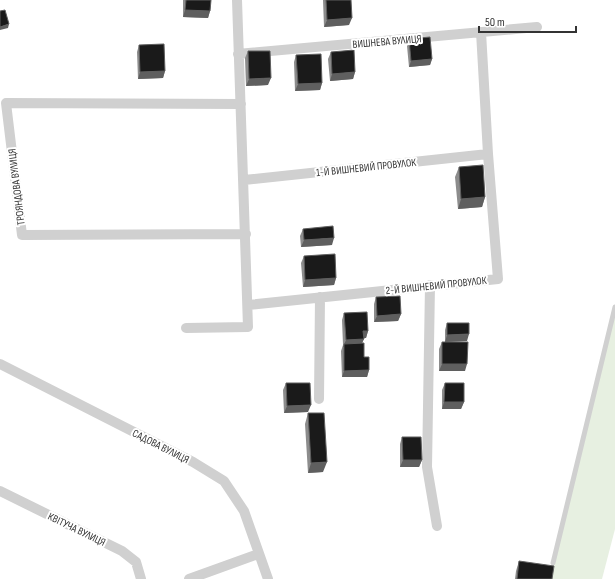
<svg xmlns="http://www.w3.org/2000/svg" width="615" height="579" font-family="'Sofia Sans Condensed',sans-serif">
<style>
.green{fill:#e7f0e1}
.lines{fill:none;stroke-linecap:round;stroke-linejoin:round}
.service{stroke:#d0d0d0;stroke-width:5}
.minor{stroke:#d0d0d0;stroke-width:10}
.wall{fill:#8c8c8c}
.shaded-wall{fill:#5f5f5f}
.building{fill:#1a1a1a;stroke:#5f5f5f}
.labels{text-anchor:middle;stroke-width:4;stroke-linejoin:round;paint-order:stroke}
.street-label{font-size:11px;fill:#333;stroke:#fff}
</style>
<rect width="100%" height="100%" fill="#fff"/>
<!-- green -->
<path class="green" d="M615,307V529L602,579H550Z"/>
<g class="lines">
<!-- service -->
<path class="service" d="M553,563L615,307"/>
<!-- minor -->
<path class="minor" d="M238,54L537,27
M241,104L6,103L22,235L246,234
M244,180L488,154
M430,285L427,467L437,526
M248,305L498,279L488,154L481,32
M186,328L248,327L237,0
M0,364L193,462L224,481L244,511L268,579
M319,399L320,297
M0,491L122,551L136,562L141,579
M189,579L258,554"/>
</g>
<!-- wall -->
<path class="wall" d="M183,0H211L210,11L208,18L183,17Z
M323,0H351L349,25L324,27Z
M409,39L432,59L430,65L409,67L407,46Z
M139,45L165,71L163,78L138,79L137,52Z
M248,51L268,85L246,86L245,58Z
M331,52L355,72L353,79L330,81L328,59Z
M296,55L322,83L320,90L295,91L294,62Z
M459,167L485,197L482,207L458,209L455,177Z
M303,229L332,245L301,247L300,236Z
M304,256L336,278L334,285L303,287L301,263Z
M376,297L401,314L398,321L374,322V304Z
M344,313L368,331L366,338H364L362,344L364,357L369,370L367,377H342L341,351L343,345L342,320Z
M447,323L467,341L445,342V330Z
M442,342L465,371H439V349Z
M286,383L308,412L284,413L283,390Z
M445,383L464,402L461,409H442V390Z
M308,413L323,472L308,473L305,424Z
M402,437L422,460L419,467H400V444Z
M519,561L552,579H515L516,571Z"/>
<!-- shaded-wall -->
<path class="shaded-wall" d="M185,10L210,11L208,18L183,17Z
M352,18L349,25L324,27L327,20Z
M9,24L8,28L0,30V27Z
M432,59L430,65L409,67L411,61Z
M165,71L163,78L138,79L140,72Z
M355,72L353,79L330,81L332,74Z
M271,78L268,85L246,86L249,79Z
M322,83L320,90L295,91L298,84Z
M485,197L482,207L458,209L461,199Z
M334,238L332,245L301,247L304,240Z
M336,278L334,285L303,287L305,280Z
M401,314L398,321L374,322L377,316Z
M363,331H368L366,338H361Z
M469,334L467,341L445,342L447,335Z
M364,339L361,345L343,347L346,340Z
M442,364H467L465,371H439Z
M369,370L367,377H342L344,371Z
M444,402H464L461,409H442Z
M311,405L308,412L284,413L287,406Z
M403,460H422L419,467H400Z
M327,462L323,472L308,473L311,463Z"/>
<!-- building -->
<path class="building" d="M186,0H211L210,11L185,10Z
M326,0H351L352,18L327,20Z
M5,10L9,24L0,27V11Z
M430,37L432,59L411,61L409,39Z
M164,44L165,71L140,72L139,45Z
M354,50L355,72L332,74L331,52Z
M248,51H270L271,78L249,79Z
M321,54L322,83L298,84L296,55Z
M483,165L485,197L461,199L459,167Z
M333,226L334,238L304,240L303,229Z
M335,254L336,278L305,280L304,256Z
M400,296L401,314L377,316L376,297Z
M367,312L368,331H363L364,339L346,340L344,313Z
M447,323H469V334L447,335Z
M442,342H468L467,364H442Z
M364,343V357H369V370L344,371V344Z
M286,383H310L311,405L287,406Z
M445,383H464V402H444Z
M308,413H324L327,462L311,463Z
M402,437H421L422,460H403Z
M519,561L554,566L552,579H517Z"/>
<g class="labels">
<!-- street labels -->
<g class="street-label">
<text transform="translate(387 41) rotate(-5)" y="4">ВИШНЕВА ВУЛИЦЯ</text>
<text transform="translate(366 167) rotate(-6)" y="4">1-Й ВИШНЕВИЙ ПРОВУЛОК</text>
<text transform="translate(16 187) rotate(-97)" y="4">ТРОЯНДОВА ВУЛИЦЯ</text>
<text transform="translate(436 285) rotate(-6)" y="4">2-Й ВИШНЕВИЙ ПРОВУЛОК</text>
<text transform="translate(161 446) rotate(27)" y="4">САДОВА ВУЛИЦЯ</text>
<text transform="translate(77 529) rotate(26)" y="4">КВІТУЧА ВУЛИЦЯ</text>
</g>
</g>
<!-- scale -->
<path d="M479 26v6h97v-6" fill="none" stroke="#333333" stroke-width="2"/>
<text x="485" y="26" font-size="12" fill="#333333" stroke="#ffffff" stroke-width="3" paint-order="stroke">50 m</text>
</svg>
